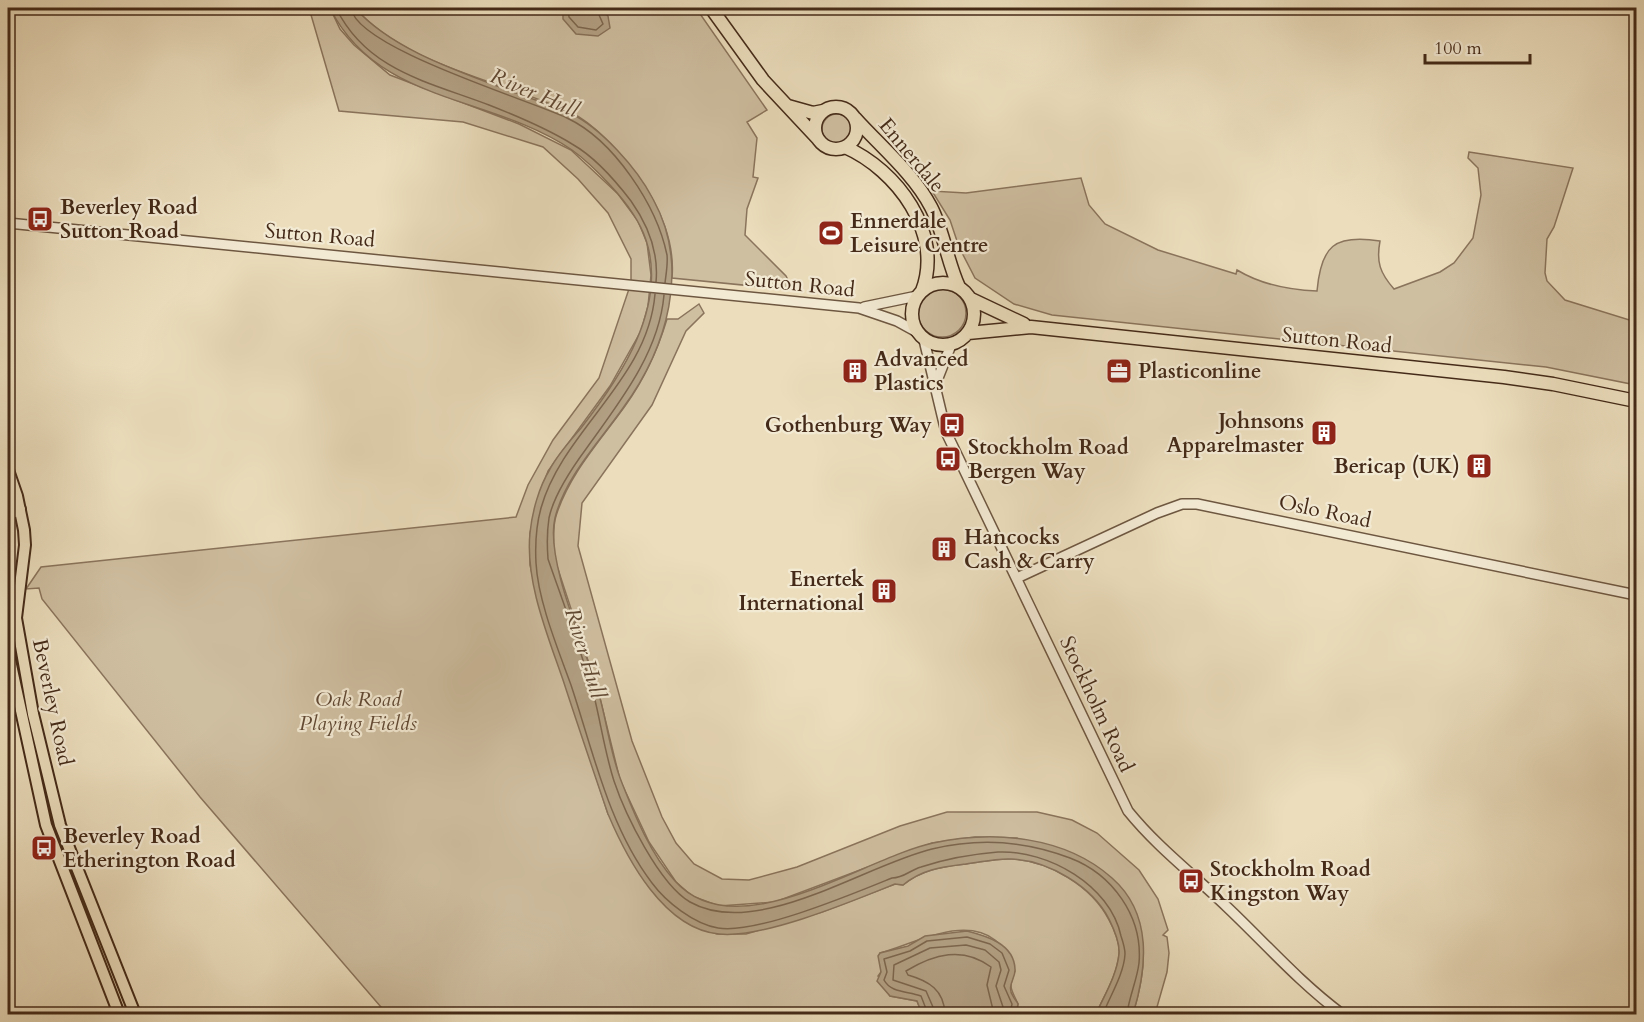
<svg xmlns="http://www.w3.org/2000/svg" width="1644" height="1022" font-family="Cardo,serif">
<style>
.green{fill:#cfbfa1;stroke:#8a745c;stroke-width:1.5}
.water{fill:#b3a185;stroke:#877159;stroke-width:1.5}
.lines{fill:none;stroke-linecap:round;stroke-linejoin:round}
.shore{stroke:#7c664e;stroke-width:1.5}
.tertiary-casing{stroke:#6e5741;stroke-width:12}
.primary-casing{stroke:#442a18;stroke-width:14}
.trunk-casing{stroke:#442a18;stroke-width:15}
.tertiary{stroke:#f3ead4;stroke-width:9}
.primary{stroke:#ecdebd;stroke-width:10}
.trunk{stroke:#ecdebd;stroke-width:12}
.labels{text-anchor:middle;stroke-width:4.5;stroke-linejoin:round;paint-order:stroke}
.street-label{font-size:21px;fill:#442a18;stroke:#f3ead4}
.poi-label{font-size:21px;font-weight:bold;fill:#442a18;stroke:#f3ead4;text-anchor:start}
.park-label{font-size:21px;font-style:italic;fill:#604833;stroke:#f3ead4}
.water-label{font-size:22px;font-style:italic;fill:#604833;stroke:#f3ead4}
</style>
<rect width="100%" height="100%" fill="#ecdebd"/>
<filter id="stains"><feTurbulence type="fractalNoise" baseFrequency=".00333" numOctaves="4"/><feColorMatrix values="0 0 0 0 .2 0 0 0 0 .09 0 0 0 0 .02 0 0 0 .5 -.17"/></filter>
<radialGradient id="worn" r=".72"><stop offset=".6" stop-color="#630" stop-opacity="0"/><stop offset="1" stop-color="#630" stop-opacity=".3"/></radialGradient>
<!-- green -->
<path class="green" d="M309,8H330L340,29L354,45L390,75L519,124L571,150L618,194L638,221L647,243L651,275L648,306L641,331L610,386L548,471L536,507L530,533V565L538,599L608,814L689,924L717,934H746L822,912L895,884L903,885C922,869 942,867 966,864C982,862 996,858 1012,859C1049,861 1092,886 1109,920C1114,929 1120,944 1119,954C1117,975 1104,996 1096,1014H1016L1018,1004C1011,988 1008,989 1015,971C1010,961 1004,947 995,940C963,915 912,945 880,953L881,972L878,976L890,996L917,1001L922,1014H387L200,797L42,599L39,588L26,589L41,567L516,517L528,485L553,440L599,378L631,283V259L608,213L578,179L543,147L463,122L339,111Z
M355,8H696L767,110L747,122L757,138L753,177L758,178L747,209L745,235L786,276L793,290L672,278C675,244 661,209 641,181C621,156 599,126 570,112C502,81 406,66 355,8Z
M822 129a15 15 0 1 1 30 0a15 15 0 1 1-30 0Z
M1469,152L1573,168L1554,227L1547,239L1545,273L1547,281L1565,300L1636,322V385L1546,367L1052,315L1014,304L975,278L959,247L950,220L932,191L966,193L1081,178L1089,205L1105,224L1158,250L1236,274L1237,270C1262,285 1288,290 1317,291C1321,246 1334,234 1380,241C1376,262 1380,273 1394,289L1440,272L1454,263L1473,238L1481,195L1478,168L1468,158Z
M918 313a24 24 0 1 1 48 0a24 24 0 1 1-48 0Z
M699,304L704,313L686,331L652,405L582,503L578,546L632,741L662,817L676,843L694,864L722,879L749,880L797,867L900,826L947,812H1037L1072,820L1097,833L1139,870L1158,899L1168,930L1163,935L1167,937L1169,953L1167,972L1155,1014H1133C1143,980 1148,951 1137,917L1017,838L975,837L932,843L775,902L719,906L692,896L676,882L649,842L620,780L599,694L554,557C554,544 552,528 556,516C569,474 600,441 625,406C643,381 658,349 667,319H678Z"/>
<!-- water -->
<path class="water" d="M330,8H355C394,52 467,74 521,95C537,101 555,105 570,113C601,128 637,168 653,199C691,268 667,348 623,408C600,441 565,477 555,518C545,560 585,647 598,691C607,721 610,754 622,783C635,816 651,855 675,881C737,950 863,858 933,843C994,830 1065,836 1112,878C1153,914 1147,968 1133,1014H1096C1104,996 1117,975 1119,954C1120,944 1114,929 1109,919C1092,886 1049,861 1012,859C996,858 982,862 966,864C942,867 922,869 903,885L895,884C853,901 762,939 719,934C664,929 627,859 608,814C593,770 578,726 564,683C548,636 525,582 530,533C532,512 539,487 550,469C558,454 570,441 581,428C620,378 668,307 646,240C639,219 625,201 610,185C598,172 586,160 572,150C492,95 377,104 330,8Z
M563,8H600L608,16L610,28L598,36L576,34L563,19Z
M967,931C987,936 1014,944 1015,969C1016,978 1006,986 1013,996C1014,999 1017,1001 1018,1004L1016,1014H922L917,1001L890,996L877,981L881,972L878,956L880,953L908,946L925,936Z"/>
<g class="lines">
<!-- shore -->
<path class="shore" d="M336,8C367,71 429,82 489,105C517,116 546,128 572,144C595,157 615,180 631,201C648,225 659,251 656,282
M351,8C356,48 530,100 567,118C614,140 657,206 667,255C668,264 666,274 665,283
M568,8L569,17L578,27L596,30L603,24L596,8
M655,294C648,380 563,430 541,508C536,526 535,544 536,563C538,601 558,649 571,685C593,751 609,827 652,883C666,902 694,924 718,928C755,935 855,893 892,878C904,878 910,870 921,867C945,859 973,854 998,852C1048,850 1110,885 1121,936C1123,942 1125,949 1125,954C1124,974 1110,996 1103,1014
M664,295C659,353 619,403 586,449C572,468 554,494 549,518C547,531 547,546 548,559C564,605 581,650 594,696C601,724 605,753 614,781C625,814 659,884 690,902C757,940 865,865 932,849C978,838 1026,841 1070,858C1112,874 1143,916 1139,963C1137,980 1129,997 1127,1014
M928,1014L921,996C907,991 891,993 884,980L887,972L884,959L910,951L927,941L967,937L990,944L1002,953L1009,970L1004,986L1012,1004L1010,1014
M936,1014L926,991L893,980L894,965L930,948L966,945L985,950L999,962L1001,970L996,986L1003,1007V1014
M945,1014C944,990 929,981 908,975L906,971C934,954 963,946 991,967L987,985L994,1014"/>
<!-- tertiary casing -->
<g class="tertiary-casing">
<path id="tertiary" d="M8,223L859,308L897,321L917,332
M864,307L917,296
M924,340L946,432L1128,811C1158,848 1193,874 1227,907C1265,943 1300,983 1342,1014
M936,383L951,345
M1017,578L1157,513L1182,504H1197L1636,595"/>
</g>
<!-- primary casing -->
<g class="primary-casing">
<path id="primary" d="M8,470L17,496L24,530L25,545L16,618L33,714L60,825L135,1014
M8,515L20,509
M8,651L46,825L119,1014"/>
</g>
<!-- trunk casing -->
<g class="trunk-casing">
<path id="trunk" d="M711,8L763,80L818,139
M788,106L813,113L823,111
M815 128a21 21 0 1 1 42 0a21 21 0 1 1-42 0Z
M855,118C880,146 914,174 931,207C944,232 947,261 959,287
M845,147C897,170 944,233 922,291
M912 314a31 31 0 1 1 62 0a31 31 0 1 1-62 0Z
M971,299L1024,324
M968,333L1031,327L1504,377L1553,384L1636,401"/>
</g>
<!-- tertiary -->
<use href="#tertiary" class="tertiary"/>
<!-- primary -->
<use href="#primary" class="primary"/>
<!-- trunk -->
<use href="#trunk" class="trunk"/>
</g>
<!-- icons -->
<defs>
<g id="bus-square" transform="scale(1.35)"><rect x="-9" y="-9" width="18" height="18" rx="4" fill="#8f2418" stroke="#f3ead4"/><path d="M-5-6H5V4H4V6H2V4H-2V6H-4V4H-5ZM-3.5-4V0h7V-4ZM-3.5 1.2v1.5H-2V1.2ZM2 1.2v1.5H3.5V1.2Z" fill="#fff"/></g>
<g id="stadium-square" transform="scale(1.35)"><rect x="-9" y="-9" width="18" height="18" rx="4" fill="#8f2418" stroke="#f3ead4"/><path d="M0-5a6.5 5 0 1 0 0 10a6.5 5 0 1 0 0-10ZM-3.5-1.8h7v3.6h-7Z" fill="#fff"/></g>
<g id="building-square" transform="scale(1.35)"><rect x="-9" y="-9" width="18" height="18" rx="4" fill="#8f2418" stroke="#f3ead4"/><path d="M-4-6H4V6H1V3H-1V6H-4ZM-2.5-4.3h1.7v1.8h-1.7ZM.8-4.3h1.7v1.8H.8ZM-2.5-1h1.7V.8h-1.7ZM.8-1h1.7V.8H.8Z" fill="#fff"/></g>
<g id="office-square" transform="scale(1.35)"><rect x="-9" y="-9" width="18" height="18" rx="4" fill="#8f2418" stroke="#f3ead4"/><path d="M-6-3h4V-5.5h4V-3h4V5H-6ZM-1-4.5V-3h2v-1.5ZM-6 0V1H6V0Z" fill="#fff"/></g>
</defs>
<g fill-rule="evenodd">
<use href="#bus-square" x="40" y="219"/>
<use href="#stadium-square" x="831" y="233"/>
<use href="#building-square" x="855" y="371"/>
<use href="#office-square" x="1119" y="371"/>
<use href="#bus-square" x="952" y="425"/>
<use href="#building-square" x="1324" y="433"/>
<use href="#bus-square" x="948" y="459"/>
<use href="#building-square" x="1479" y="466"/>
<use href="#building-square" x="944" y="549"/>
<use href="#building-square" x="884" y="591"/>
<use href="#bus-square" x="44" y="848"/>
<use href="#bus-square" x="1191" y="881"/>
</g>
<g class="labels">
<!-- street labels -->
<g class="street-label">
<text transform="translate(912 155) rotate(50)" y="7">Ennerdale</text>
<text transform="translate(320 235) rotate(5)" y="7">Sutton Road</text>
<text transform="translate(800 284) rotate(6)" y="7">Sutton Road</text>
<text transform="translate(1337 340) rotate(6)" y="7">Sutton Road</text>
<text transform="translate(1325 511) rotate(12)" y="7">Oslo Road</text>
<text transform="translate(53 702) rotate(78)" y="7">Beverley Road</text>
<text transform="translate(1097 704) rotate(65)" y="7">Stockholm Road</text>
</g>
<!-- poi labels -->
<g class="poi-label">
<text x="60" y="214">Beverley Road<tspan x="60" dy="24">Sutton Road</tspan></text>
<text x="850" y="228">Ennerdale<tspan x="850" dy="24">Leisure Centre</tspan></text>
<text x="874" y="366">Advanced<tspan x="874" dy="24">Plastics</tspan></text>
<text x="1138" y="378">Plasticonline</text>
<text x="1304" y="428" text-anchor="end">Johnsons<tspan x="1304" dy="24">Apparelmaster</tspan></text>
<text x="932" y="432" text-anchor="end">Gothenburg Way</text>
<text x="968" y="454">Stockholm Road<tspan x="968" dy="24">Bergen Way</tspan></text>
<text x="1460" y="473" text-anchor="end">Bericap (UK)</text>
<text x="964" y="544">Hancocks<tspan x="964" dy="24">Cash &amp; Carry</tspan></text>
<text x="864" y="586" text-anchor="end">Enertek<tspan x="864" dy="24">International</tspan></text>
<text x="63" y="843">Beverley Road<tspan x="63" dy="24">Etherington Road</tspan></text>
<text x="1210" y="876">Stockholm Road<tspan x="1210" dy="24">Kingston Way</tspan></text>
</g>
<!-- park labels -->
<g class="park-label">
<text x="358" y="706">Oak Road<tspan x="358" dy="24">Playing Fields</tspan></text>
</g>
<!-- water labels -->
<g class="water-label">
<text transform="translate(535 92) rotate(23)" y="8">River Hull</text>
<text transform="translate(586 653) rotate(73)" y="8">River Hull</text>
</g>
</g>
<!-- margin -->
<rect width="1644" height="1022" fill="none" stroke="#ecdebd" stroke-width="30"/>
<rect x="9" y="9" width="1626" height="1004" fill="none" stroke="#442a18" stroke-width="3"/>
<rect x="15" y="15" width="1614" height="992" fill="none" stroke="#442a18" stroke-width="1.5"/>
<!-- scale -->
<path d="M1425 54v9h105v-9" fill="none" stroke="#442a18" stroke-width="3"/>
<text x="1434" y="54" font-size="18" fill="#442a18" stroke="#f3ead4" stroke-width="4.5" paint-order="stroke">100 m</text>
<rect width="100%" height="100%" filter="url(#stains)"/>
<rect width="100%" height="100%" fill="url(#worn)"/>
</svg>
